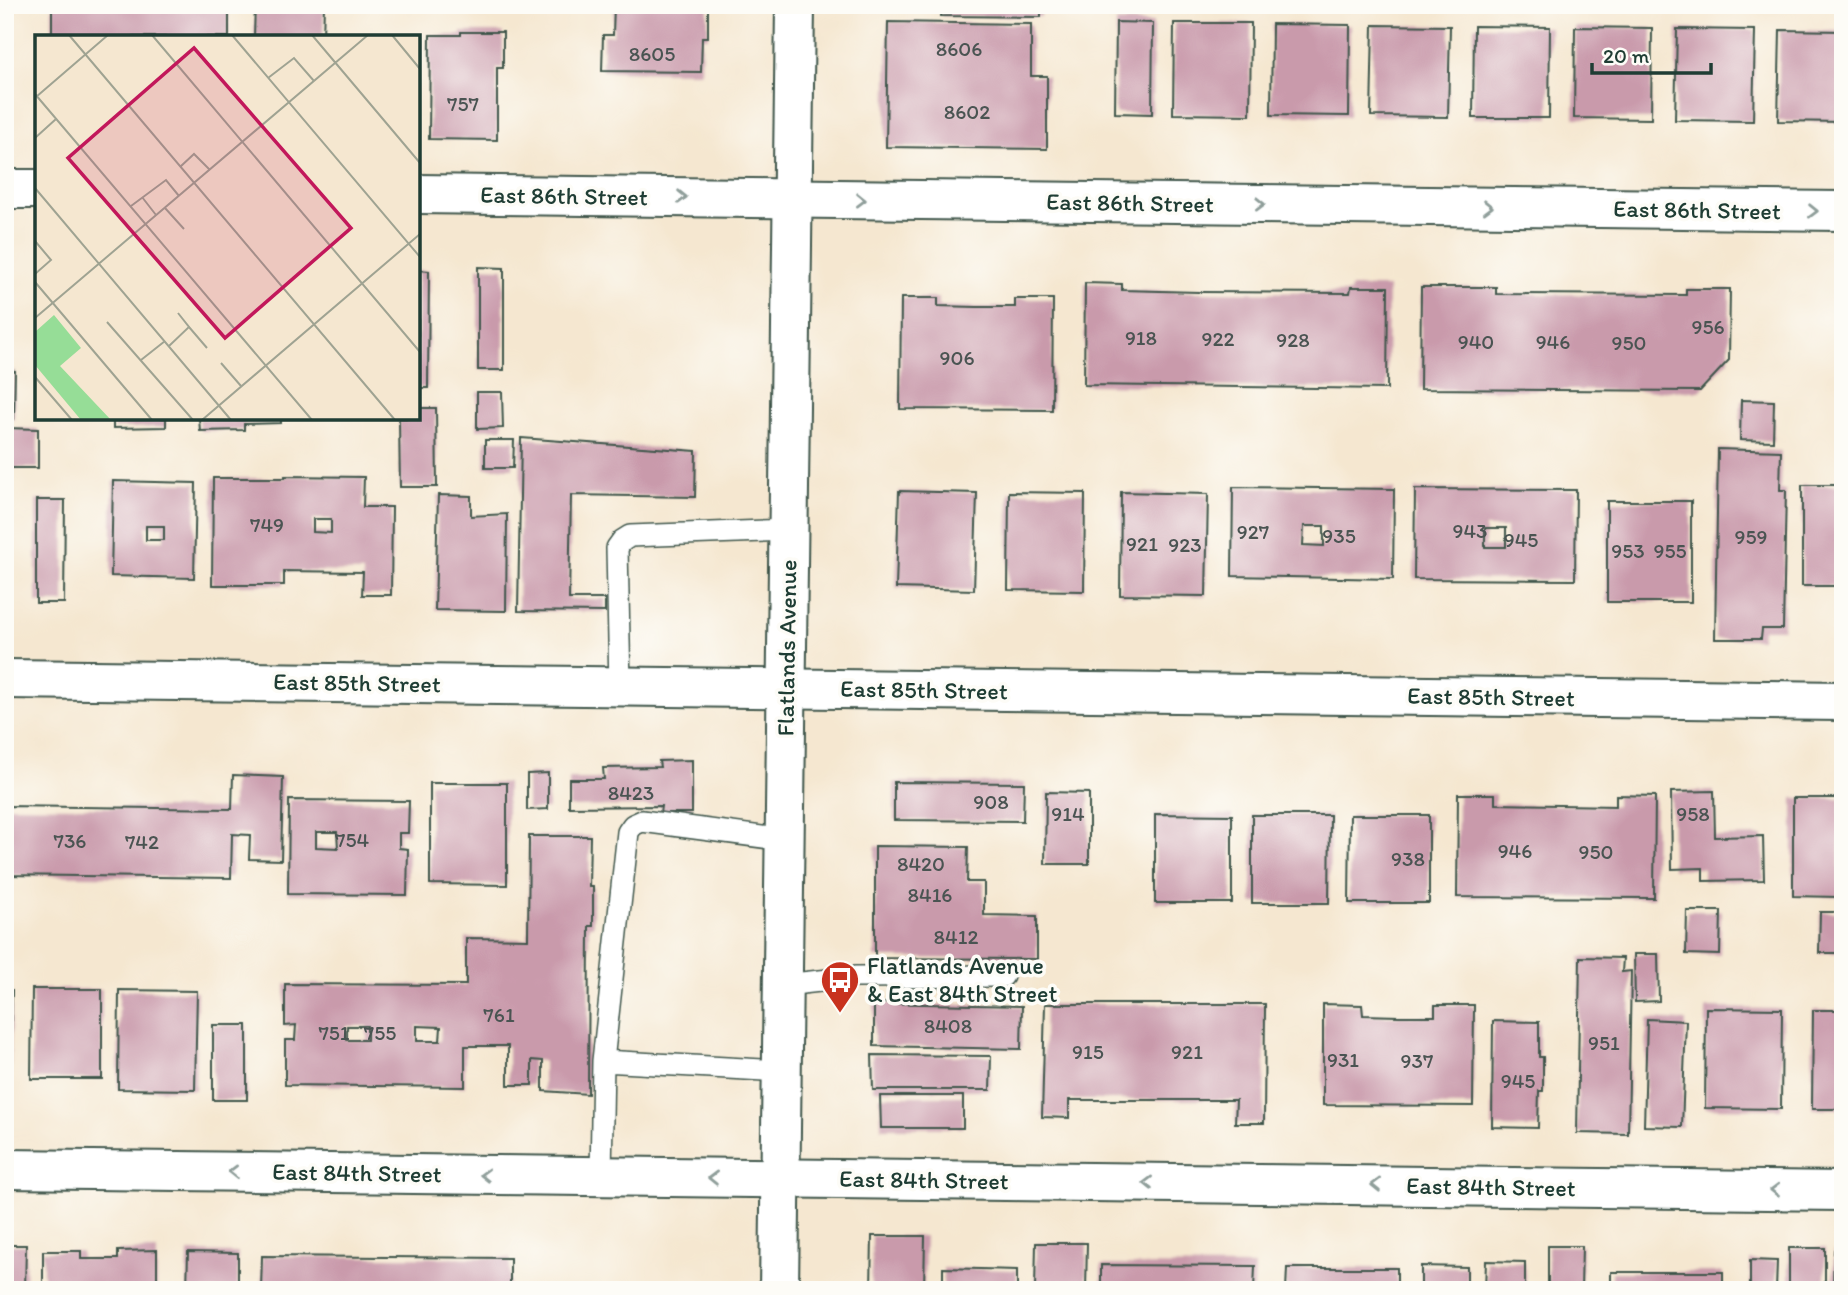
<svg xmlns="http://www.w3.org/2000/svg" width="1848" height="1295" font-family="Itim,sans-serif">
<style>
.building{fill:#c99aab;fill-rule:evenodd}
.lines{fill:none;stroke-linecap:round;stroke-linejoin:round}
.lane-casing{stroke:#3f564b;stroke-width:24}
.street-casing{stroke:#3f564b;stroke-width:42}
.secondary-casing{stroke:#3f564b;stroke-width:42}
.lane{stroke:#fff;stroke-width:21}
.street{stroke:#fff;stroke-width:38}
.secondary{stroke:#fff;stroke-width:38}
.oneway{stroke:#8f9e9a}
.labels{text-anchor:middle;stroke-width:7;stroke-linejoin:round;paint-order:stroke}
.number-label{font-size:21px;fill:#4a5452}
.street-label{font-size:24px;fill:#1f3d34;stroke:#fdfcf7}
.poi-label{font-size:24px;fill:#1f3d34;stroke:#fdfcf7;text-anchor:start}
.inset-road{fill:none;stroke:#9fa392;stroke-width:2}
.view{fill:#c2185b;fill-opacity:0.15;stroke:#c2185b;stroke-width:3.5}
.inset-edge{fill:none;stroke:#1f3d34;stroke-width:3.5}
</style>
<rect width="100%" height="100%" fill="#fdfcf7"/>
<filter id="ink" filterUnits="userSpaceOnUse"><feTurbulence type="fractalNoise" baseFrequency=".0143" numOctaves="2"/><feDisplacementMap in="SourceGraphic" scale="14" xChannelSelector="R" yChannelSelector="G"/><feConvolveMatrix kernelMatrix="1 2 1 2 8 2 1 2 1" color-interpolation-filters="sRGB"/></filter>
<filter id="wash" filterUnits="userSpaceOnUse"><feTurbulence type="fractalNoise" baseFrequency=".00686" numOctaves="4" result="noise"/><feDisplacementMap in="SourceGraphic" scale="28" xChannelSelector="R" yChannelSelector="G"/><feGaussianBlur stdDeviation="1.57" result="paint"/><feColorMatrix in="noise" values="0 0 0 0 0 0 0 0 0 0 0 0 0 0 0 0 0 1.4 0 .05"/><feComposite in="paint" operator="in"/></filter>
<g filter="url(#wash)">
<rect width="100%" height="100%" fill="#f5e7d0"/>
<g id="blocks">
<!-- building -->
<path class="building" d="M52,5H229V37H52Z
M255,5H324L323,37H254Z
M614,5H708V37H702L701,72L602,71L603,35H613Z
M942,5H1041V17L941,16Z
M888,22L1031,24V76H1047V149L886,147Z
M1116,22L1153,23L1152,114L1115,113Z
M1174,23H1251L1250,115L1173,114Z
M1272,24L1350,25L1349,116L1271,115Z
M1373,25L1450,26L1448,117L1371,116Z
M1474,26L1550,27L1549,118H1473Z
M1575,27L1652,28L1651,119L1574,118Z
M1677,29L1755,30L1753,121L1675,120Z
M1780,30L1843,31V122L1778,121Z
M461,32H503V68H497V140L429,139L430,35H461Z
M478,267L504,268V370H478Z
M418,270L429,271L428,388H418Z
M1085,283L1122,284V290L1199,292L1350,293L1351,287H1388L1387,389L1084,385Z
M1421,287H1496V294L1686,295V289H1730L1729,360L1700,391L1420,389Z
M901,298H938V306L977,307H1015V299H1053L1052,410L900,409Z
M5,370L15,371L14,419H5Z
M477,392H502L503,428L477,429Z
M1741,400L1774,401L1773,441L1740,440Z
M418,408H436L437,487H400L399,418H418Z
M113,418H166V427L113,428Z
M199,418H281V423L244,424V430L200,431Z
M5,428L38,429V468H5Z
M521,438L696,451L695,497L571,495L569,599H605V612L518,611Z
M485,440H514L513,468H485Z
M1718,449L1781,451L1780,490H1786L1783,629H1762L1761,639H1715Z
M285,476L364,477L363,507H392L391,595H362L363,572L284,571V585H212L213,478H285ZM313,519H331V533L313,532Z
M113,481L196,483L194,578L111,576ZM146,526H164V540H146Z
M1802,485H1843V586H1802Z
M1233,487L1394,489L1393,579L1232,576ZM1304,526H1324V546L1303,545Z
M1415,489L1576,490L1575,580L1414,579ZM1485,528H1506V547H1485Z
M899,491L977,493L974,590L896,588Z
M1009,492L1085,493L1084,591L1008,590Z
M1121,492L1208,494L1206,596L1120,595Z
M438,495L471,496V516L507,514L506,611L435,610Z
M36,500H65L64,603H36Z
M1607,501H1691V602H1607Z
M692,760V813H660L661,806L569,807V779H604L603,768L660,767L659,761Z
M548,773V809L527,810V774Z
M233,775L283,777L281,860L249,859L250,835L232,834L231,878L5,875V806L232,809Z
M894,782L1024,783L1023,821L894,820Z
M430,783H507V885L430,884Z
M1714,791L1715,837L1763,836L1764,880L1703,881V868L1672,869L1671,792Z
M1046,792L1089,793V864H1045Z
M1458,794H1495V804L1616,806V795L1655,796L1654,898L1457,897Z
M1793,798H1840L1839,897L1793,896Z
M289,800L409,801L408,833H399V848L408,849L407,895L288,894ZM316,832H337L338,848L316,847Z
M1155,814L1232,815V903H1155Z
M1252,815H1330L1329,903H1252Z
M1350,815H1429V903H1349Z
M529,836H590L589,887H593V926H589L588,1094L543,1091V1061L532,1060V1085H508V1046H465V1087L285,1085V1040H295L296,1025L285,1026V984L466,985V938L528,939ZM347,1026H367V1040H347ZM417,1026L441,1027L440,1041H417Z
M875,846L968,847L967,882H984V915L1037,916V959L875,958Z
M1687,911H1721L1720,955L1686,954Z
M1820,912H1843V953H1819Z
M1634,954H1658L1659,1001L1635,1002Z
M1580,957L1623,958L1622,972L1631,971L1628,1134L1577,1133Z
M32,989H102V1079H31Z
M5,990H12L10,1091H5Z
M119,990L197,991L195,1090L118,1089Z
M874,1003L1022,1006L1021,1049L874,1046Z
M1045,1004H1265L1264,1123H1235L1236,1100H1069V1118L1042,1117Z
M1323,1004L1362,1005L1363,1015L1399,1016H1435V1005H1474L1473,1106L1323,1105Z
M1706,1008L1782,1009L1781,1109L1705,1108Z
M1813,1010H1843V1109H1812Z
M1647,1019L1686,1021L1682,1127L1644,1126Z
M1493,1021L1539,1022V1057H1543V1091H1539L1538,1128L1492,1127Z
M213,1025H247V1100H213Z
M872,1055L991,1056L990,1090H873Z
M880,1096H963V1128H881Z
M872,1236H925L924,1290H871Z
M1036,1243H1087L1086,1290H1035Z
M5,1245H26L25,1290H5Z
M1548,1246H1582L1581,1290H1548Z
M1789,1248H1825V1290H1789Z
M157,1250V1290H43V1251H81V1259H118V1251Z
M1834,1250L1843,1251V1290H1833Z
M188,1252L238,1253V1290H187Z
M262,1256L510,1258V1290H261Z
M1750,1260L1777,1261L1776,1290H1750Z
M1486,1261L1525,1262V1290H1485Z
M1101,1265L1255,1266L1254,1290H1101Z
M1421,1266L1467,1267V1290H1421Z
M943,1268L1017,1270V1290H943Z
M1287,1268H1397V1290H1286Z
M1611,1272H1723V1290H1611Z"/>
</g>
</g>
<g filter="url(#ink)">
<use href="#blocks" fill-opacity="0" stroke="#3f564b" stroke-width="2"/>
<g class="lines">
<!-- lane casing -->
<g class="lane-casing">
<path id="lane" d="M620,686L617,548L622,541L630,536L789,530
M784,985L856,977L1003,976
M603,1061L782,1071
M601,1176L603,1061L628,832L633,825L642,821L785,840"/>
</g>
<!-- street casing -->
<g class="street-casing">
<path id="street" d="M5,189H37
M418,194L1843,211
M5,679L1843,701
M5,1169L1843,1191"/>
</g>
<!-- secondary casing -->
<g class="secondary-casing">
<path id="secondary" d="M779,1290L795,5"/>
</g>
<!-- lane -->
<use href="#lane" class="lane"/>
<!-- street -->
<use href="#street" class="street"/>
<!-- secondary -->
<use href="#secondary" class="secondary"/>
</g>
<!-- one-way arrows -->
<defs><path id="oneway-chevron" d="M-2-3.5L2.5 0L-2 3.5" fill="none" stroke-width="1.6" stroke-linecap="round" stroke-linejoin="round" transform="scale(1.75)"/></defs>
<g class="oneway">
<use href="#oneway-chevron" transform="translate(682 197) rotate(1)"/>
<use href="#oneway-chevron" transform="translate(861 200) rotate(1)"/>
<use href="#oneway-chevron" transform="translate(1260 204) rotate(1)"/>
<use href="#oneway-chevron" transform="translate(1488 207) rotate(1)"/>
<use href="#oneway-chevron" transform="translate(1813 211) rotate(1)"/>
<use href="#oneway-chevron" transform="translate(233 1172) rotate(-179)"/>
<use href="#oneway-chevron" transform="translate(485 1175) rotate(-179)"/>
<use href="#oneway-chevron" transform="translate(713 1178) rotate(-179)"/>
<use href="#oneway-chevron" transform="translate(1148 1183) rotate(-179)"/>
<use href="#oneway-chevron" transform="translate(1376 1185) rotate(-179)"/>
<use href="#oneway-chevron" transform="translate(1775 1190) rotate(-179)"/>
</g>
</g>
<!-- icons -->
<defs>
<g id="bus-pin" transform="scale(2.0125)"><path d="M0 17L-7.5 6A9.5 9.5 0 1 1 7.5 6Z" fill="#c8321e" stroke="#fdfcf7"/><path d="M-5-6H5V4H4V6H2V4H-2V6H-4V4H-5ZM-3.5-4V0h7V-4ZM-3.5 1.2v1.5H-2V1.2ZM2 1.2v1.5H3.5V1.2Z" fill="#fff"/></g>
</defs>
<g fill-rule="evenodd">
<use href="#bus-pin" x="840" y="980"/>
</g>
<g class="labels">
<!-- number labels -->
<g class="number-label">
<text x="959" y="56">8606</text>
<text x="652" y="61">8605</text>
<text x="463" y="111">757</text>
<text x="967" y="119">8602</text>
<text x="1708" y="334">956</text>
<text x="1141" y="345">918</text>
<text x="1218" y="346">922</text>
<text x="1293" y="347">928</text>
<text x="1476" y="349">940</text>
<text x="1553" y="349">946</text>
<text x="1629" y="350">950</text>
<text x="957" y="365">906</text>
<text x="267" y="532">749</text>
<text x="1470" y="538">943</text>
<text x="1253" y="539">927</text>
<text x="1339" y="543">935</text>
<text x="1751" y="544">959</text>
<text x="1521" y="547">945</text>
<text x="1142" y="551">921</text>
<text x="1185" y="552">923</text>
<text x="1628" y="558">953</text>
<text x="1670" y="558">955</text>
<text x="631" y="800">8423</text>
<text x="991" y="809">908</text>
<text x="1068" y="821">914</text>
<text x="1693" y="821">958</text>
<text x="352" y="847">754</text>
<text x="70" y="848">736</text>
<text x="142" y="849">742</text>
<text x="1515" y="858">946</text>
<text x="1596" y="859">950</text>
<text x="1408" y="866">938</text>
<text x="921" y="871">8420</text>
<text x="930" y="902">8416</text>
<text x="956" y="944">8412</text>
<text x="499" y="1022">761</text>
<text x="948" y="1033">8408</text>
<text x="334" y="1040">751</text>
<text x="380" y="1040">755</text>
<text x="1604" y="1050">951</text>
<text x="1088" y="1059">915</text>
<text x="1187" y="1059">921</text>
<text x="1343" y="1067">931</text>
<text x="1417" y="1068">937</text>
<text x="1518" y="1088">945</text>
</g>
<!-- street labels -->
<g class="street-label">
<text transform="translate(564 196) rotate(1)" y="8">East 86th Street</text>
<text transform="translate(1130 203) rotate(1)" y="8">East 86th Street</text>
<text transform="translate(1697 210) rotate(1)" y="8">East 86th Street</text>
<text transform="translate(787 648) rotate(-89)" y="8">Flatlands Avenue</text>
<text transform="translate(357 683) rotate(1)" y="8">East 85th Street</text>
<text transform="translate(924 690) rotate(1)" y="8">East 85th Street</text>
<text transform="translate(1491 697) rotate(1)" y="8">East 85th Street</text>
<text transform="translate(357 1173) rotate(1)" y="8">East 84th Street</text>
<text transform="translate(924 1180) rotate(1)" y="8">East 84th Street</text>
<text transform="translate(1491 1187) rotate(1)" y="8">East 84th Street</text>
</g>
<!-- poi labels -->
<g class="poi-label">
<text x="867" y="974">Flatlands Avenue<tspan x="867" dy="28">&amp; East 84th Street</tspan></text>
</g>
</g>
<!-- overview -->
<g transform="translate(35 35)">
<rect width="385" height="385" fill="#f5e7d0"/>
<path d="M19,280L46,313L25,331L76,385H46L0,330V297Z" fill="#96dd97"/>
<path class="inset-road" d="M34,0L360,385M117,0L385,317M197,0L385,222M277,0L385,128M357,0L385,34M233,43L259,23L279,46M0,59L277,385M1,62L73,0M0,103L21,84M145,132L159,119L175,135M0,153L196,385M107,162L121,180M96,171L131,145L144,161M130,173L149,194M0,206L16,225L0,239M0,247L117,385M0,283L333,0M72,287L158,385M154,292L172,313M134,311L154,292L143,278M106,325L130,306M186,328L206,351M0,342L37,385M167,385L385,199"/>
<path class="view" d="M159,13L316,193L190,303L33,123Z"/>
<rect width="385" height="385" class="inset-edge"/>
</g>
<!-- margin -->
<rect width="1848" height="1295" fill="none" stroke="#fdfcf7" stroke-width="28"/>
<!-- scale -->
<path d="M1592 63v10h119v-10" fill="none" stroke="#1f3d34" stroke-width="3.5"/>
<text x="1603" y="63" font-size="21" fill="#1f3d34" stroke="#fdfcf7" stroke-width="5" paint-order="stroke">20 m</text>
</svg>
